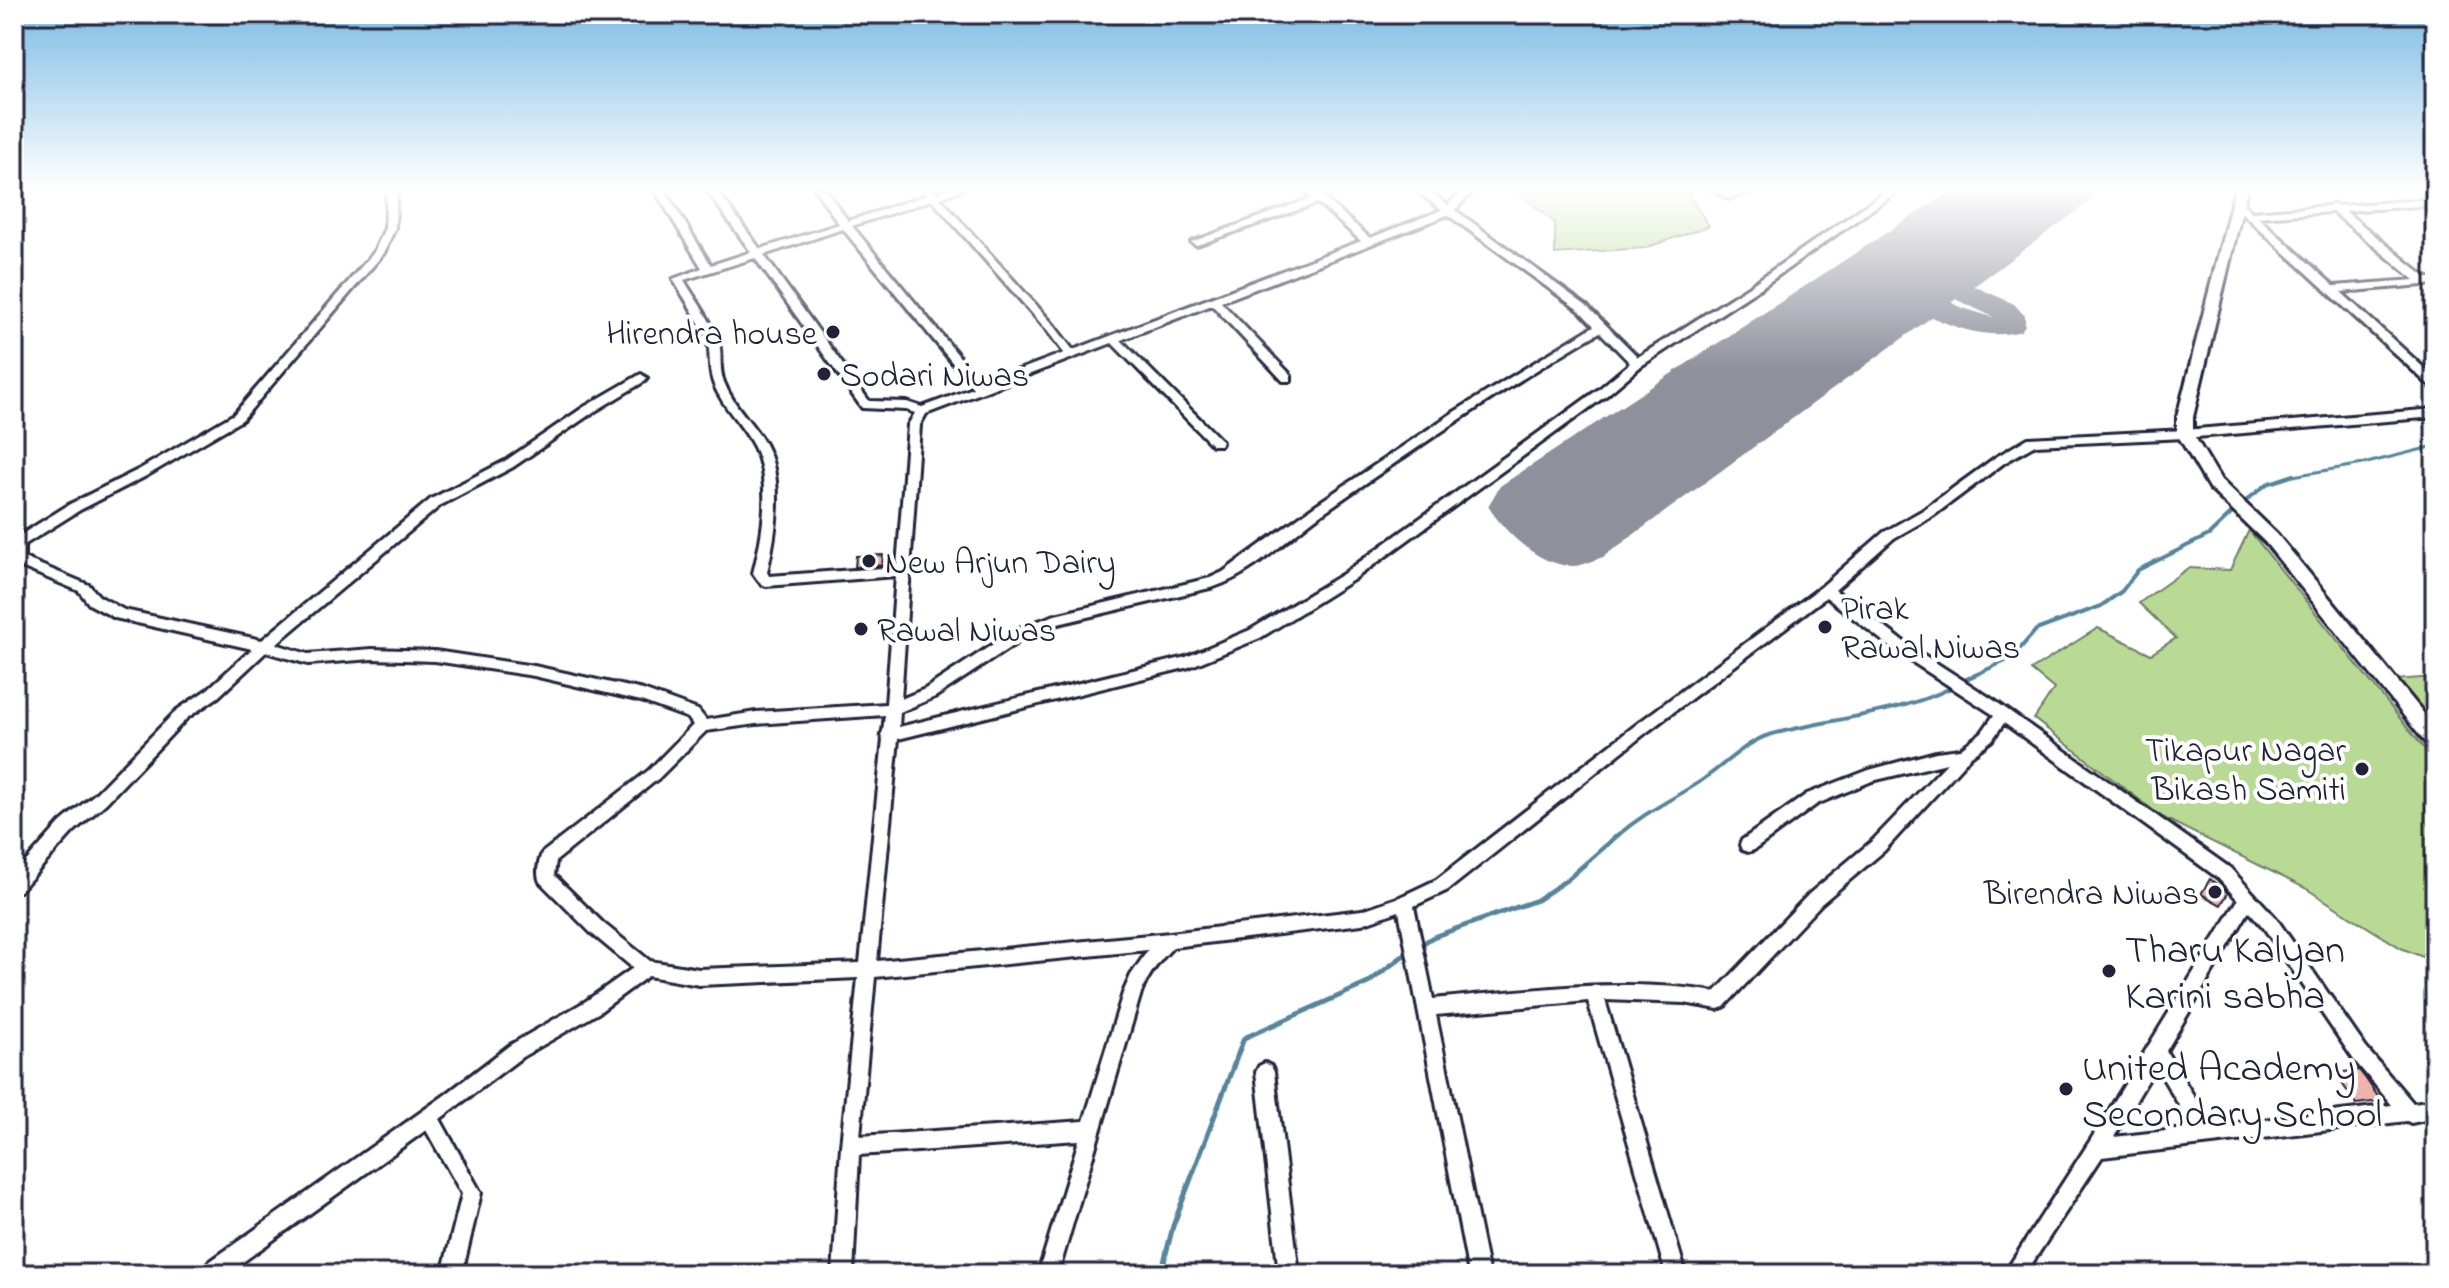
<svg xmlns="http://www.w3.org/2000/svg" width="2449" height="1288" font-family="'Indie Flower',sans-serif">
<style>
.green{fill:#b8da94;stroke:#6d7e68;stroke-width:2}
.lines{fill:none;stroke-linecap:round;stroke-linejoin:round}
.stream-far2{stroke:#57849b;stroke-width:3}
.stream-far1{stroke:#57849b;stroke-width:4}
.stream{stroke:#57849b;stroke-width:5}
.taxiway{fill:#90909d;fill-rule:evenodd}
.runway{fill:#90909d;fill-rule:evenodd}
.building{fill:#efb4ad;stroke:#22223b;stroke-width:2}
.minor-casing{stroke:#22223b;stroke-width:6}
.tertiary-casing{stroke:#22223b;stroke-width:6}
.minor{fill:#fff;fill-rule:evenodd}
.tertiary{fill:#fff;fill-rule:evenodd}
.poi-dot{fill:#22223b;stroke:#fff;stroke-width:3}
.labels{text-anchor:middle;stroke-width:8;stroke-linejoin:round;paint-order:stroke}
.poi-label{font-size:34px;fill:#22223b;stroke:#fff;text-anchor:start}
.near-poi-label{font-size:40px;fill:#22223b;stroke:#fff;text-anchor:start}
</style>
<rect width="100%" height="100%" fill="#fff"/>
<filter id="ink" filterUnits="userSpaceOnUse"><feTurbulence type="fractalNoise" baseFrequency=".0125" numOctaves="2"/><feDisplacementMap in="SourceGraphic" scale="16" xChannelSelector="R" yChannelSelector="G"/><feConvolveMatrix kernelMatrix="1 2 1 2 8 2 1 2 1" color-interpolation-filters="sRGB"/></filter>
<g filter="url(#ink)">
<!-- green -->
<path class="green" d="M1515,189H1692L1689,196L1709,226L1645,248L1555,254V223Z
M2249,530L2435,762V962L2401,948L2305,888L2162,817L2034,719L2054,689L2031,670L2098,628L2151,654L2176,638L2139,603L2188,568L2230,570Z
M2435,677V738L2393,680Z"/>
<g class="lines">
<!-- stream-far2 -->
<path class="stream-far2" d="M2287,477L2363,464L2435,446"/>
<!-- stream-far1 -->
<path class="stream-far1" d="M2242,504L2267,484L2294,475
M1962,681L2012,658L2036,630L2101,606L2122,591L2138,570L2209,535L2231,514
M1617,836C1645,812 1668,802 1698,783C1718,770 1747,741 1769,735C1830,718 1892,716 1951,688"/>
<!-- stream -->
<path class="stream" d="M1419,946L1433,937L1537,900L1568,879L1619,834
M1161,1274L1173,1226L1244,1038L1368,983L1404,955"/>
<!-- taxiway -->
<path class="taxiway" d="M1917,260L2014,304L2025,316V325L2021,331C1971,344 1926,314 1884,291L1879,285L1884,279L1894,276L1963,308L1995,318L1907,275L1903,269L1907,263Z"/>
<!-- runway -->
<path class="runway" d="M1953,189H2097L2088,203L1603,557C1594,560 1582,566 1573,566C1539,566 1504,532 1488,506L1500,486Z"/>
</g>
<!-- building -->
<path class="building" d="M1706,189H1759V191L1729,201Z
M883,555L882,565L855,567L856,556Z
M2210,879L2228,893L2221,905L2201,894Z
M2359,1070L2366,1079L2381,1101L2356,1104L2335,1073Z"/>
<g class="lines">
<!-- minor casing -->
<g class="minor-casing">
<path id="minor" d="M387,189H397L395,228L384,253L242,420L148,475L80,510L24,545V558L89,585L99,596L124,610L262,640L431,499L505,461L584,407L641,374L647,378L645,381L592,413L513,467L441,505L276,644L308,654L372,649L435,651L534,666L643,690L698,710L706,720L756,712L886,704L896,576L766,586C760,584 757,579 753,573C763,535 772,483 754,447C743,425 723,408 714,385C708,371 711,358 708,343C704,327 682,295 673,279L702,268L654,189H664L711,265L751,252L706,189H716L760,249L839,224L815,189H825L848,221L927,195L925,192L926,190H934L936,193L946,189H962L940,198L1053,324L1073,350L1361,241L1318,203L1200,244L1196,245L1191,242L1312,198L1303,189H1314L1370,238L1442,210L1414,189H1426L1448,205L1464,189H1475L1455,210L1588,307L1638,357L1751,285L1889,189H1901L1759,289L1641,366L1607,395L1353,580L1260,638L1189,667L898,739L877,961L1170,933L1362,910L1400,897L1436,880L1637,724L1821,587L1884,532L1923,510L1996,457L2028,438L2185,430L2435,409V417L2185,438L2035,445L2004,463L1933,516L1894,538L1835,590L1907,644L1995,701L2230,868L2276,918L2366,1048L2413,1103L2435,1100V1118L2411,1123L2407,1121L2102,1157L2025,1274H2004L2090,1141L2238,900L2218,878L2004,723L1992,740L1971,756L1884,851L1821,904L1724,1007L1718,1009L1684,1003L1605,1000L1686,1274H1666L1588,1001L1436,1015L1489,1274H1469L1399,911L1362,924L1173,947C1159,961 1148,975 1141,993L1058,1274H1038L1079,1140L859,1155L853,1274H833L841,1146L858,978L699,985L648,976L598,1013L522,1057L440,1119L481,1193L462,1274H442L462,1194L426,1130L226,1274H199L202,1267L445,1095L510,1045L586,1001L633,968L591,933L540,882C536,874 539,861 542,853L649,770L693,725L688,718L641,701L534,676L435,661L372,659L308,664L266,652L218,697L187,718L106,803L73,832L20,891L14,893V875L61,822L96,793L177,710L208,689L252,649L115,618L89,604L79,591L14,564V539L70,504L140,469L234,414L374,252L385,228ZM932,200L1045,328L1064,353L982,384L852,226ZM1448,215L1580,311L1594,326L1454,412L1314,506L1223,572L1210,578L1055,615L1016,629L925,689L901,699L920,425L926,414L1112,343L1212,445H1220L1222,442L1220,439L1121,340L1212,305L1283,381H1291V375L1221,302ZM843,229L973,388L922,407L907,402L869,401L764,255ZM755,258L862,408L906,410L915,413L908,425L897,567L769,576L767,572C776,534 785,481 765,444C753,423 733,406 724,382C718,368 723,353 718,340C711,319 695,299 684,280ZM1600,332L1630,363L1599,389L1343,574L1250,630L1186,657L899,727L900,712L935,697L1026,637L1058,624L1214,587C1256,573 1289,536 1324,512C1415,449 1505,387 1600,332ZM1826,597L1897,652L1994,715L1982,732L1960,749L1936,752L1869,770L1807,794L1742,840L1740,845L1742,850L1748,852L1754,850L1817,804L1872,781L1947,763L1872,841L1809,894L1715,992C1621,976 1527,991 1433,999L1414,906L1448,890L1647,732ZM885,715L883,731L881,735L883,739L860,963L699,969L650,961L603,923L554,875L556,861L659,778L706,731L756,724ZM2249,911L2264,928L2354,1060L2392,1105L2212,1126L2166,1051ZM1148,950L1131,975L1123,993L1084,1121L860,1136L875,977ZM2156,1067L2193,1128L2114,1137Z
M2435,199V205L2345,211L2427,278H2435V284L2341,292L2435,378V388L2431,387L2231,203L2240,201L2252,212L2328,206L2333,204L2338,206ZM2333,212L2415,280L2334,286L2258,217Z
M1265,1063L1271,1066L1274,1072L1299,1274H1279L1256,1072L1259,1066Z"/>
</g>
<!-- tertiary casing -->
<g class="tertiary-casing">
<path id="tertiary" d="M2235,189H2247L2193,417V434L2221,480L2277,534L2435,727V749L2428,746L2265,542L2209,488L2177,434V417Z"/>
</g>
<!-- minor -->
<use href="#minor" class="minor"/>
<!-- tertiary -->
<use href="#tertiary" class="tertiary"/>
</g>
</g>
<!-- sky -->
<linearGradient id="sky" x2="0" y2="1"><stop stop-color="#7cbbe3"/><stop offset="0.51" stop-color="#fff"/><stop offset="1" stop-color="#fff" stop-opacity="0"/></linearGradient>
<rect width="2449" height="370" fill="url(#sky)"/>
<!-- markers -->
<g class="poi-dot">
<circle cx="833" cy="332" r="8"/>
<circle cx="824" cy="374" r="8"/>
<circle cx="869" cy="561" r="8"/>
<circle cx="1825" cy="627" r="8"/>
<circle cx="861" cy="629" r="8"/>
<circle cx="2362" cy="769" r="8"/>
<circle cx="2215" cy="892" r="8"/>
<circle cx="2109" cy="971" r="8"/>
<circle cx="2066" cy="1089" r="8"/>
</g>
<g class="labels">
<!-- poi labels -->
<g class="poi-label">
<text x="817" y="344" text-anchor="end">Hirendra house</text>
<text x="840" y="386">Sodari Niwas</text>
<text x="885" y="573">New Arjun Dairy</text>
<text x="1841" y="619">Pirak<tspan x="1841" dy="39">Rawal Niwas</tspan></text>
<text x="877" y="641">Rawal Niwas</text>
<text x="2346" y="761" text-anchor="end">Tikapur Nagar<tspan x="2346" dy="39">Bikash Samiti</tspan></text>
<text x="2199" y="904" text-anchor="end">Birendra Niwas</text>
</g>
<!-- near-poi labels -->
<g class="near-poi-label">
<text x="2125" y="962">Tharu Kalyan<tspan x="2125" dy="46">Karini sabha</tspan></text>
<text x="2082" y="1080">United Academy<tspan x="2082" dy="46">Secondary School</tspan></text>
</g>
</g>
<!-- margin -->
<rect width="2449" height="1288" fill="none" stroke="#fff" stroke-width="48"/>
<rect x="24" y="24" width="2401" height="1240" fill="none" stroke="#22223b" stroke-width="3" filter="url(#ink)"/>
</svg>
